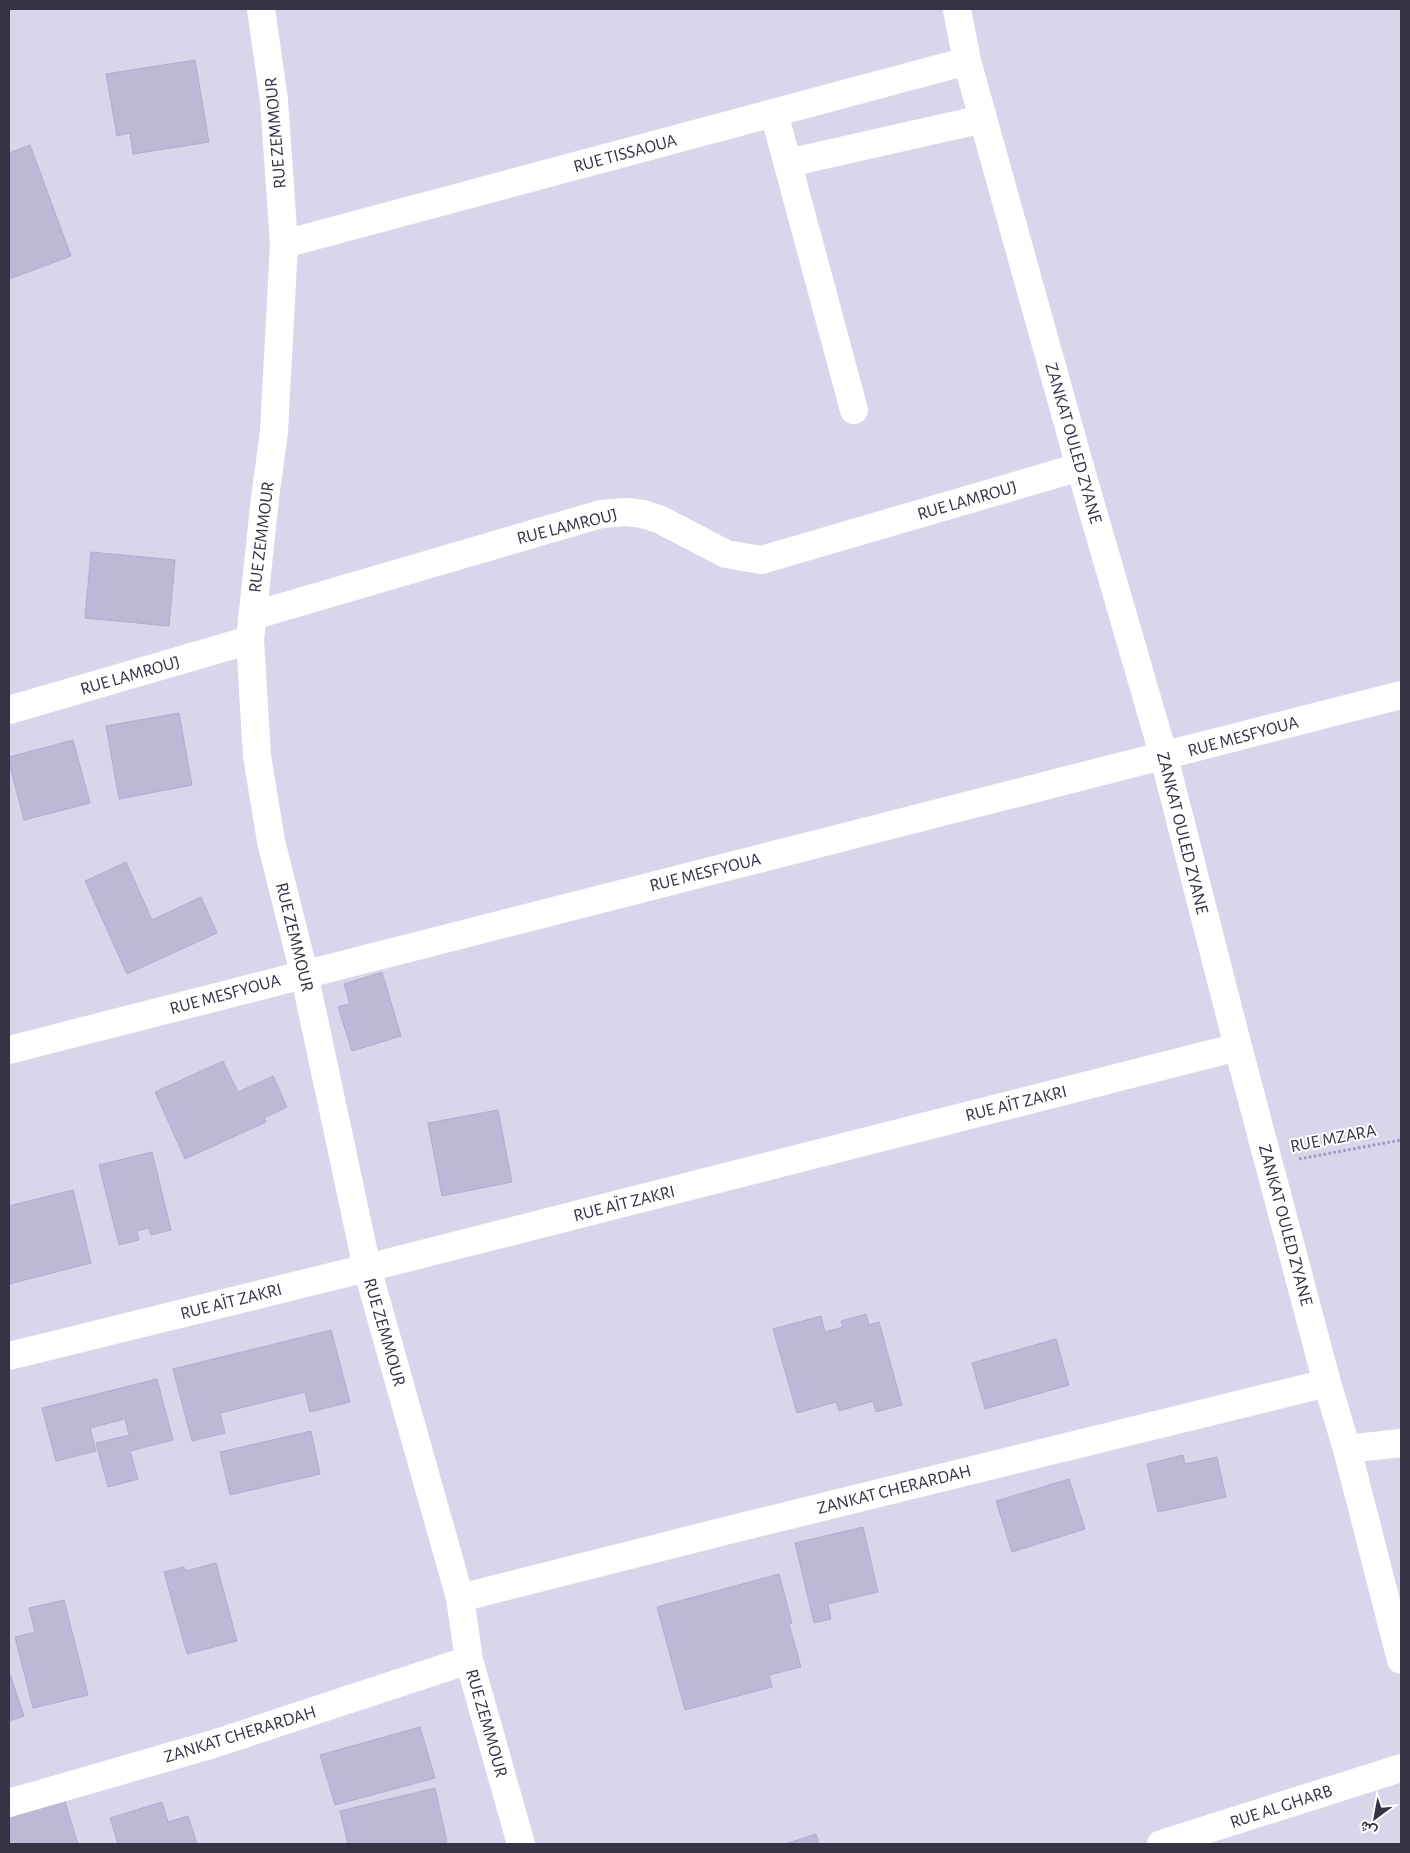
<svg xmlns="http://www.w3.org/2000/svg" width="1410" height="1853" font-family="'Alegreya Sans',Vazirmatn,sans-serif">
<style>
.residential{fill:#dad5eb}
.building{fill:#bdb8d5;stroke:#b1abd0}
.lines{fill:none;stroke-linecap:round;stroke-linejoin:round}
.path{stroke:#9f96c1;stroke-width:3;stroke-dasharray:2.5 2.5;stroke-linecap:butt}
.street{stroke:#fff;stroke-width:28}
.labels{text-anchor:middle;stroke-width:4;stroke-linejoin:round;paint-order:stroke}
.street-label{font-size:18px;fill:#363345;stroke:#fff}
</style>
<rect width="100%" height="100%" fill="#e7e3f3"/>
<!-- residential -->
<path class="residential" d="M9,9H1401V1844H9Z"/>
<!-- building -->
<path class="building" d="M195,60L209,142L133,154L130,133L117,136L106,74Z
M30,145L71,256L9,279V153Z
M91,552L175,560L169,626L85,618Z
M179,713L192,785L119,799L106,726Z
M73,740L90,803L24,820L9,763V757Z
M126,862L152,920L201,897L217,933L127,974L85,881Z
M382,972L401,1036L352,1051L338,1007L350,1004L344,984Z
M223,1061L238,1092L273,1076L287,1107L264,1118L266,1122L185,1159L155,1092Z
M498,1110L512,1182L442,1196L428,1123Z
M152,1152L171,1230L151,1235L149,1228L137,1231L139,1240L119,1245L99,1165Z
M73,1190L91,1263L9,1284V1206Z
M866,1314L869,1325L879,1322L902,1405L876,1412L873,1401L839,1411L836,1402L797,1413L773,1329L821,1316L825,1332L843,1327L841,1321Z
M331,1330L350,1402L310,1412L305,1392L220,1413L225,1433L192,1441L173,1369Z
M1056,1339L1069,1385L985,1409L972,1363Z
M157,1379L173,1440L130,1451L138,1479L108,1487L96,1443L129,1435L125,1419L90,1428L96,1451L56,1461L42,1408Z
M311,1431L320,1474L230,1495L220,1452Z
M1183,1455L1185,1464L1217,1457L1226,1497L1158,1512L1147,1464Z
M1069,1479L1085,1529L1012,1552L996,1501Z
M863,1527L878,1592L828,1604L831,1619L814,1623L795,1543Z
M216,1563L237,1641L187,1654L164,1572L184,1567L186,1571Z
M779,1574L792,1623L789,1624L801,1667L769,1675L772,1687L685,1710L657,1607Z
M64,1600L88,1695L33,1708L15,1637L35,1632L29,1608Z
M9,1671L24,1716L9,1721Z
M420,1727L435,1778L335,1805L320,1755Z
M435,1788L447,1842L436,1844H348L340,1811Z
M61,1789L78,1844H9V1804Z
M162,1802L168,1822L188,1816L197,1844H118L110,1818Z
M816,1834L819,1844H785Z"/>
<g class="lines">
<!-- path -->
<path class="path" d="M1299,1159L1401,1140"/>
<!-- street -->
<path class="street" d="M261,9L274,100L284,244L274,432L265,498L250,640L257,756L271,841L304,973L367,1268L460,1598L469,1660L521,1844
M957,9L967,61L1080,467L1164,757L1238,1047L1327,1383L1347,1449L1401,1660
M774,113L854,410
M788,163L983,119
M284,244L967,61
M252,616L601,514L627,512L643,514L661,520L726,554L761,560L1080,467
M9,710L250,640
M9,1050C472,929 938,816 1401,695
M9,1356L367,1268L1238,1047
M1347,1449L1401,1443
M460,1598L737,1528L1327,1383
M9,1803L210,1745L469,1660
M1161,1844L1401,1768"/>
</g>
<g class="labels">
<!-- street labels -->
<g class="street-label">
<text transform="translate(275 133) rotate(-95)" y="6">RUE ZEMMOUR</text>
<text transform="translate(625 153) rotate(-15)" y="6">RUE TISSAOUA</text>
<text transform="translate(1074 443) rotate(74)" y="6">ZANKAT OULED ZYANE</text>
<text transform="translate(967 500) rotate(-16)" y="6">RUE LAMROUJ</text>
<text transform="translate(567 526) rotate(-14)" y="6">RUE LAMROUJ</text>
<text transform="translate(261 537) rotate(-83)" y="6">RUE ZEMMOUR</text>
<text transform="translate(130 675) rotate(-16)" y="6">RUE LAMROUJ</text>
<text transform="translate(1243 736) rotate(-15)" y="6">RUE MESFYOUA</text>
<text transform="translate(1183 833) rotate(76)" y="6">ZANKAT OULED ZYANE</text>
<text transform="translate(705 872) rotate(-14)" y="6">RUE MESFYOUA</text>
<text transform="translate(295 937) rotate(76)" y="6">RUE ZEMMOUR</text>
<text transform="translate(225 994) rotate(-15)" y="6">RUE MESFYOUA</text>
<text transform="translate(1016 1103) rotate(-14)" y="6">RUE AÏT ZAKRI</text>
<text transform="translate(1333 1138) rotate(-11)" y="6">RUE MZARA</text>
<text transform="translate(624 1203) rotate(-14)" y="6">RUE AÏT ZAKRI</text>
<text transform="translate(1286 1225) rotate(75)" y="6">ZANKAT OULED ZYANE</text>
<text transform="translate(231 1301) rotate(-14)" y="6">RUE AÏT ZAKRI</text>
<text transform="translate(385 1332) rotate(74)" y="6">RUE ZEMMOUR</text>
<text transform="translate(894 1489) rotate(-14)" y="6">ZANKAT CHERARDAH</text>
<text transform="translate(487 1723) rotate(74)" y="6">RUE ZEMMOUR</text>
<text transform="translate(240 1734) rotate(-17)" y="6">ZANKAT CHERARDAH</text>
<text transform="translate(1281 1806) rotate(-18)" y="6">RUE AL GHARB</text>
</g>
</g>
<!-- border -->
<rect width="1410" height="1853" fill="none" stroke="#363345" stroke-width="20"/>
<!-- north arrow -->
<g transform="translate(1375 1818) rotate(212)" stroke="#ffffff" stroke-width="4" paint-order="stroke">
<path d="M0-4L9 19L0 12L-9 19Z" fill="#363345"/>
<text y="-8" font-size="14" font-weight="bold" text-anchor="middle" fill="#363345">ش</text>
</g>
</svg>
